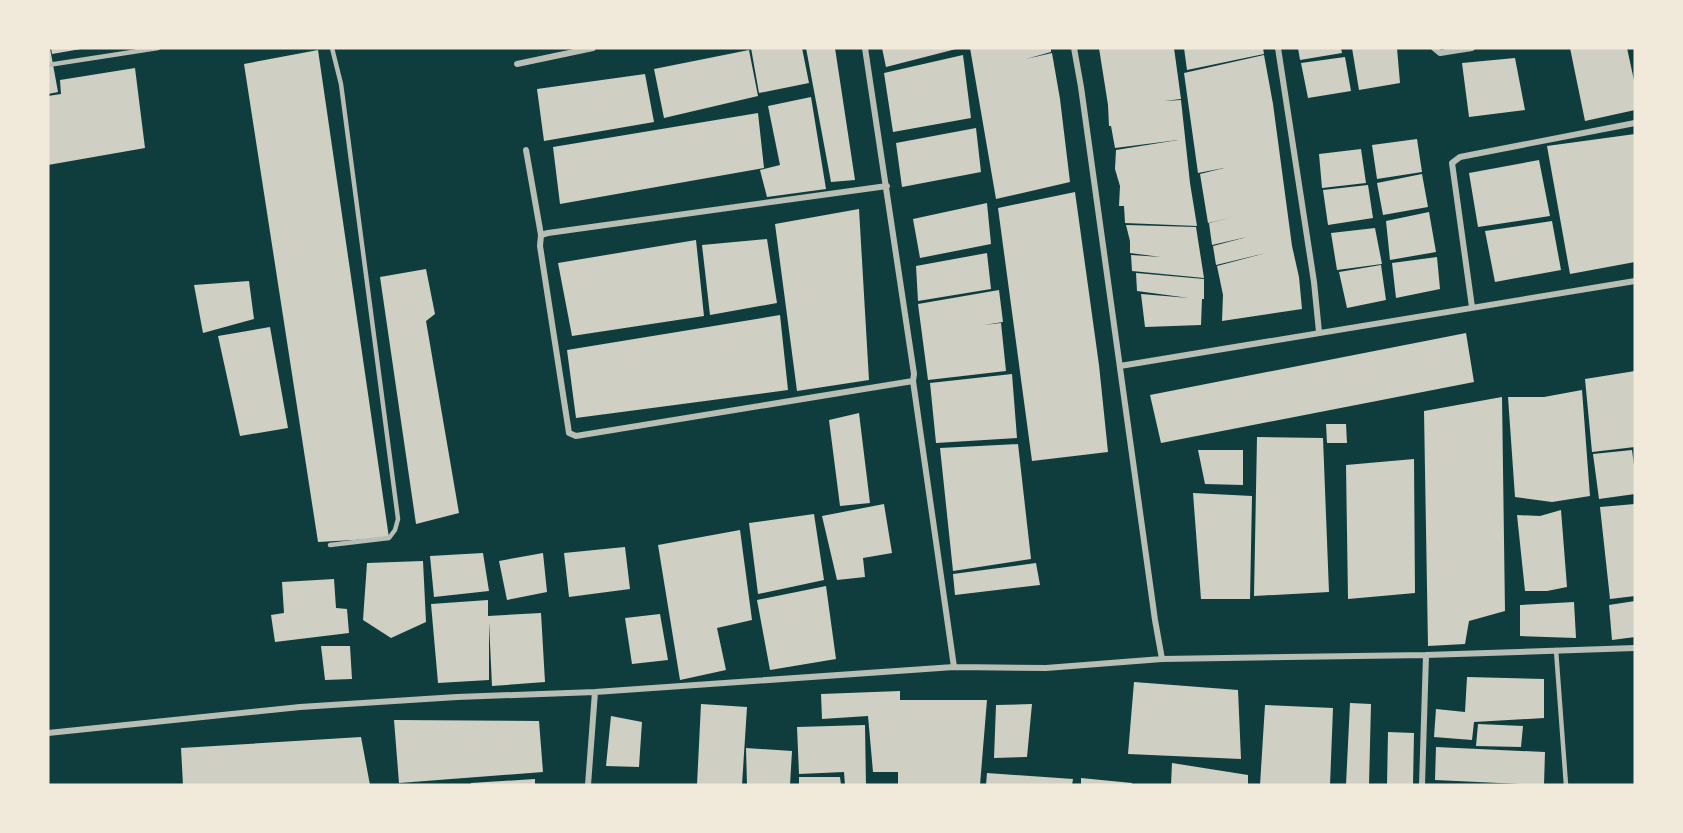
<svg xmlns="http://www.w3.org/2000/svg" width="1683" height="833" font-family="'Nunito Sans',sans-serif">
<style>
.building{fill:#cfcfc3}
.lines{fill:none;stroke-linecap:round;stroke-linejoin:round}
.service{stroke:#b8beb3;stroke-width:4.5}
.minor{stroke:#b8beb3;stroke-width:6}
</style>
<rect width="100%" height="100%" fill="#0f3d3e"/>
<!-- building -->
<path class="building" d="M48,48H50L58,92L48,94Z
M51,48H81V49L52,54Z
M751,48H802L809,83L759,93Z
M806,48H835L855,180L831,182Z
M882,48H956V49L886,67Z
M970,48H1051V52L1026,59L1052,53L1060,99L1070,182L996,199Z
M1099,48H1174L1181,99L1164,101L1181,100L1190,183L1197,226L1125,223L1124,206H1119L1120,186L1115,169L1116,150L1178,140L1115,148L1111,126H1109L1108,105Z
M1184,48H1263L1264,54L1187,70Z
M1298,48H1341L1342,53L1300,60Z
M1352,48H1397L1400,83L1359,90Z
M1570,48H1627L1635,85V110L1585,121Z
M318,50L389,538L318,542L244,64Z
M749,50L758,96L664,118L654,69Z
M963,55L971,118L893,132L884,73Z
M1264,55L1273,104L1292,246L1299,277L1302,309L1222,321L1223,295L1217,266L1266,253L1216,265L1213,246L1247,237L1212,245L1209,223L1234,217L1208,223L1200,174L1224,168L1198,173L1184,73Z
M1345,57L1351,91L1308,98L1301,63Z
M1515,58L1525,110L1469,117L1462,63Z
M135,68L145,148L48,165V96L61,94L60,80Z
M645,74L654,122L544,141L537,89Z
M811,97L826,189L767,197L760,170L780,165L768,106Z
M758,113L764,168L560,204L553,147Z
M976,128L981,172L902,187L896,143Z
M1635,134V262L1570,274L1547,146Z
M1417,139L1422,172L1377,179L1372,145Z
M1361,149L1366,183L1322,188L1319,154Z
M1539,160L1550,216L1478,227L1469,173Z
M1422,174L1428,207L1383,215L1377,183Z
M1368,185L1373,218L1328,225L1323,190Z
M1075,192L1099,365L1108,452L1032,461L998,208Z
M987,203L991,244L920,258L913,219Z
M859,209L869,380L797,391L775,224Z
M1429,212L1436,252L1390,260L1386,221Z
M1552,221L1561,270L1495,282L1485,231Z
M1126,225L1196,227L1204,278L1132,271L1131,255L1161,257L1130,253V241Z
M1375,228L1382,264L1337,270L1331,233Z
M767,239L777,303L710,315L702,245Z
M696,240L704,316L572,336L558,263Z
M987,253L991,289L918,301L916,266Z
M1437,257L1440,289L1396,298L1392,263Z
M1381,265L1386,300L1347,308L1339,272Z
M426,269L435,314L426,321L459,513L416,524L380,277Z
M1136,273L1204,279V299H1202L1201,325L1145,327L1141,294L1189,298L1137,291Z
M249,281L254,319L203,333L194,285Z
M999,290L1003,322L984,325L1001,323L1006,371L928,380L918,304Z
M780,315L788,390L576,418L567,350Z
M270,327L288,428L240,436L218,336Z
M1466,333L1474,382L1161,443L1150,395Z
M1635,371V447L1592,452L1585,379Z
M1012,374L1017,438L936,443L930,383Z
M1582,390L1590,496L1552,502L1515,497L1508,397H1544Z
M1502,397L1505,611L1469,621L1465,644L1428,646L1424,411Z
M859,413L870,503L840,506L829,420Z
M1326,424H1346L1347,443H1327Z
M1257,437L1323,438L1329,592L1254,596Z
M1018,444L1031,559L953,571L940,448Z
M1198,450H1243V485L1205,484Z
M1632,450L1635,473V494L1599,499L1593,454Z
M1414,459L1415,593L1348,599L1346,465Z
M1193,493L1252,496L1250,599H1201Z
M884,504L892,553L863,558L865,577L837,580L822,516Z
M1635,504V596L1610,599L1600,507Z
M1561,510L1567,587L1547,591H1525L1517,515L1540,516Z
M814,514L824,580L758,594L749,523Z
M740,530L752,620L717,628L726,670L680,680L658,545Z
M625,547L630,589L569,597L564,553Z
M483,553L489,591L434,597L430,556Z
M543,553L547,592L507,600L499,561Z
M423,561L426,622L391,638L363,620L367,563Z
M1036,563L1040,585L955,595L953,574Z
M334,579L336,608L347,609L349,633L275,642L271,615L284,613L282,582Z
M826,586L836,659L770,670L757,600Z
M488,600V616L541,613L545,682L492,686L489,622V680L438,683L431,604Z
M1635,601V637L1612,640L1609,605Z
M1574,602L1576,638L1520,636V605Z
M660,614L668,660L632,664L625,618Z
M321,646H350L352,679L325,680Z
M1467,677L1544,679V718L1474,722L1472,740L1434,737L1436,709L1465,712Z
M1134,682L1238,690L1241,759L1128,754Z
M900,691V700H987L980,785H898V772H873L868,716L822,719L821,694Z
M1350,703L1371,704L1369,785H1346Z
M701,704L747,707L742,785H697Z
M1032,704L1027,757L994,758L996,705Z
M1265,705L1333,708L1330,785H1260Z
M611,716L642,722L639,767L606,766Z
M394,720L539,721L543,772L399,783Z
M1478,724L1523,726L1521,747L1476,746Z
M865,725L866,785H845L844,772L799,774L797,727Z
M1388,732L1414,733L1413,785H1387Z
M361,737L370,785H183L181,748Z
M1436,747L1545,752L1544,785L1435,780Z
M746,748L792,751L790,785H747Z
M1172,763L1248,775V785H1171Z
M987,773L1073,779L1072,785H986Z
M799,777H840L841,785H799Z
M1081,778L1132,783V785H1081Z
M535,779V785H471V783Z"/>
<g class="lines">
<!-- service -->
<path class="service" d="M48,65L158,48
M330,545L389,538L395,530L398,519L341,84L332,48
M1556,650L1566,785"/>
<!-- minor -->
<path class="minor" d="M865,48L914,374L913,381L954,667
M1074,48L1081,87L1155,620L1162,659
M1278,48L1314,282L1319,332
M1434,48L1440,53L1472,48
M517,64L593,48
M526,150L541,235L540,246L569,433L576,436L913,381
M541,235L548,233L887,186
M1472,307L1452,163L1460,157L1635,123
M1120,366L1635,281
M48,733L300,707L457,697L595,692L954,667L1046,668L1162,659L1426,655L1635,648
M588,785L595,692
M1422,785L1426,655"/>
</g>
<!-- border -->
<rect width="1683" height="833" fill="none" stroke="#f1e9da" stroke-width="99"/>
</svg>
